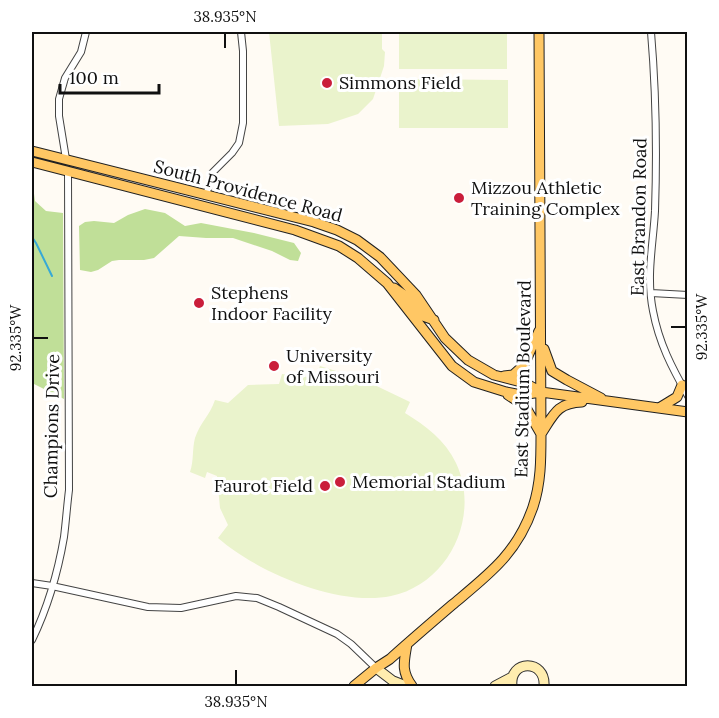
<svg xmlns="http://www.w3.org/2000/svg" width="719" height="718" font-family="Lora,serif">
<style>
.forest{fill:#c0df98}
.pitch{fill:#eaf3cc}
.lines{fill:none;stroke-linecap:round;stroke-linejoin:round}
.stream{stroke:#37a9d6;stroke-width:2}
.street-casing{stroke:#434343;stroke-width:8}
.secondary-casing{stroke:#323232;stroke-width:11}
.primary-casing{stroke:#212121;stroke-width:11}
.street{stroke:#fff;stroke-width:6}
.secondary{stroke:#ffedaf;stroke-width:9}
.primary{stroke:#ffc764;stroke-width:9}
.ticks{fill:none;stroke:#101010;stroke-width:2}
.poi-dot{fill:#ca1e3b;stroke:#fff;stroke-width:2}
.labels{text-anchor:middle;stroke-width:6;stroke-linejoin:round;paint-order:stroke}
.poi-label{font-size:18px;fill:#101010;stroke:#fff;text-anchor:start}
.street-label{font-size:18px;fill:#101010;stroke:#fff}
.neatline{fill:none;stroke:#101010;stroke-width:2}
.ticks-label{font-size:15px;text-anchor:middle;fill:#101010}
</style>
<rect width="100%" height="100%" fill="#fffbf4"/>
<!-- forest -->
<path class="forest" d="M32,179L35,201L46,211L63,213L64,399L32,383Z
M145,209L165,213L185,226L201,223L254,233L294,243L301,253L298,261L290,260L272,251L233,238H206L179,236L154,258L144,260H119L112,261L98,270L91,272L80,270L79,226L85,222L94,221L114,223L128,215Z"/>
<!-- pitch -->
<path class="pitch" d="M269,32H382V49L385,52L384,66L373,99L358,114L328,124L279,126Z
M399,32H507V69H399Z
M399,79L508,80V128H399Z
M320,366L362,379L410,402L405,413C426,426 445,440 456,463C481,516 449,584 391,596C338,607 257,572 218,538L228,525L220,508L217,476L207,472L205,478L190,472C194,461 192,449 195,438C200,423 210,415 215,400L228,403L248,385L279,384L282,374L316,378Z"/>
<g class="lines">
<!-- stream -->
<path class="stream" d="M32,237L36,243L52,276"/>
<!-- street casing -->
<g class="street-casing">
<path id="street" d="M651,32C656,91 657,151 655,211C653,246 646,276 653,311C659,343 672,368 688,396
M66,159L59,116V99L65,78L81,52L86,32
M206,196L212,173L232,153L239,143L243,123V51L241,32
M651,293L688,295
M32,583L52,586L148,607L181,608L236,596L257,598L279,607L337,634L351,644L376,668
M32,640C47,609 58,572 64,537C66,521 67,506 69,490L68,171"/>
</g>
<!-- secondary casing -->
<g class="secondary-casing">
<path id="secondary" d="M376,668L393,681L406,686
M495,686L512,677
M512,686C509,659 546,659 544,686"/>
</g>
<!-- primary casing -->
<g class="primary-casing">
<path id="primary" d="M32,151L314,222L337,230L357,240L380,257L416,295L445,338L468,360L494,375L525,383L541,392
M32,162L295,230L339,246L358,258L387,283L452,366L474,382L506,392L521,395L541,392L688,412
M394,288L404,295L423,316L434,320
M544,349L552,371L567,380L601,398
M504,376L513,375L524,365L539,331
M508,395L525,406L541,434C554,414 557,403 582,402
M659,408L677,397L682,385
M407,644C404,662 401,671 412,686
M354,686L376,668L390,659C410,641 431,623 452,605C488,575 517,554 533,507C541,483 541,459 541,434L539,32"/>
</g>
<!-- street -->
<use href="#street" class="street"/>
<!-- secondary -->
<use href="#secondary" class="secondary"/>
<!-- primary -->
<use href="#primary" class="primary"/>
</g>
<!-- ticks -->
<path class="ticks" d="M225,33V48M671,327H686M33,338H48M236,670V685"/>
<!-- markers -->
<g class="poi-dot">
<circle cx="327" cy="83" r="6"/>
<circle cx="459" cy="198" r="6"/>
<circle cx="199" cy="303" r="6"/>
<circle cx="274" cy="366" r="6"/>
<circle cx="340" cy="482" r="6"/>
<circle cx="325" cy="486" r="6"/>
</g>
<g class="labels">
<!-- poi labels -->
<g class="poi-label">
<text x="339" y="89">Simmons Field</text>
<text x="471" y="194">Mizzou Athletic<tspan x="471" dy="21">Training Complex</tspan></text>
<text x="211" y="299">Stephens<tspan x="211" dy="21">Indoor Facility</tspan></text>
<text x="286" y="362">University<tspan x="286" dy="21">of Missouri</tspan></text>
<text x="352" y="488">Memorial Stadium</text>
<text x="313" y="492" text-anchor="end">Faurot Field</text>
</g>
<!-- street labels -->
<g class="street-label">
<text transform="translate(248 191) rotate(15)" y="6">South Providence Road</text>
<text transform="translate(639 217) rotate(-89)" y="6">East Brandon Road</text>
<text transform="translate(523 379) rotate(-89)" y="6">East Stadium Boulevard</text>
<text transform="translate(52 426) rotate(-89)" y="6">Champions Drive</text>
</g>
</g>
<!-- border -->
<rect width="719" height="718" fill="none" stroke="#ffffff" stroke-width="66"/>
<!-- scale -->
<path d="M60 84v9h99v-9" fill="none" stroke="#101010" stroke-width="3"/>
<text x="69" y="84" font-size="18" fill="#101010" stroke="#ffffff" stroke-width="4.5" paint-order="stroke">100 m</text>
<rect x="33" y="33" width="653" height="652" class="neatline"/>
<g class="ticks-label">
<text x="225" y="22">38.935°N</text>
<text transform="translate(702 327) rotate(-90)" y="5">92.335°W</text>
<text transform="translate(16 338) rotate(-90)" y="5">92.335°W</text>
<text x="236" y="707">38.935°N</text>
</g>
</svg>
